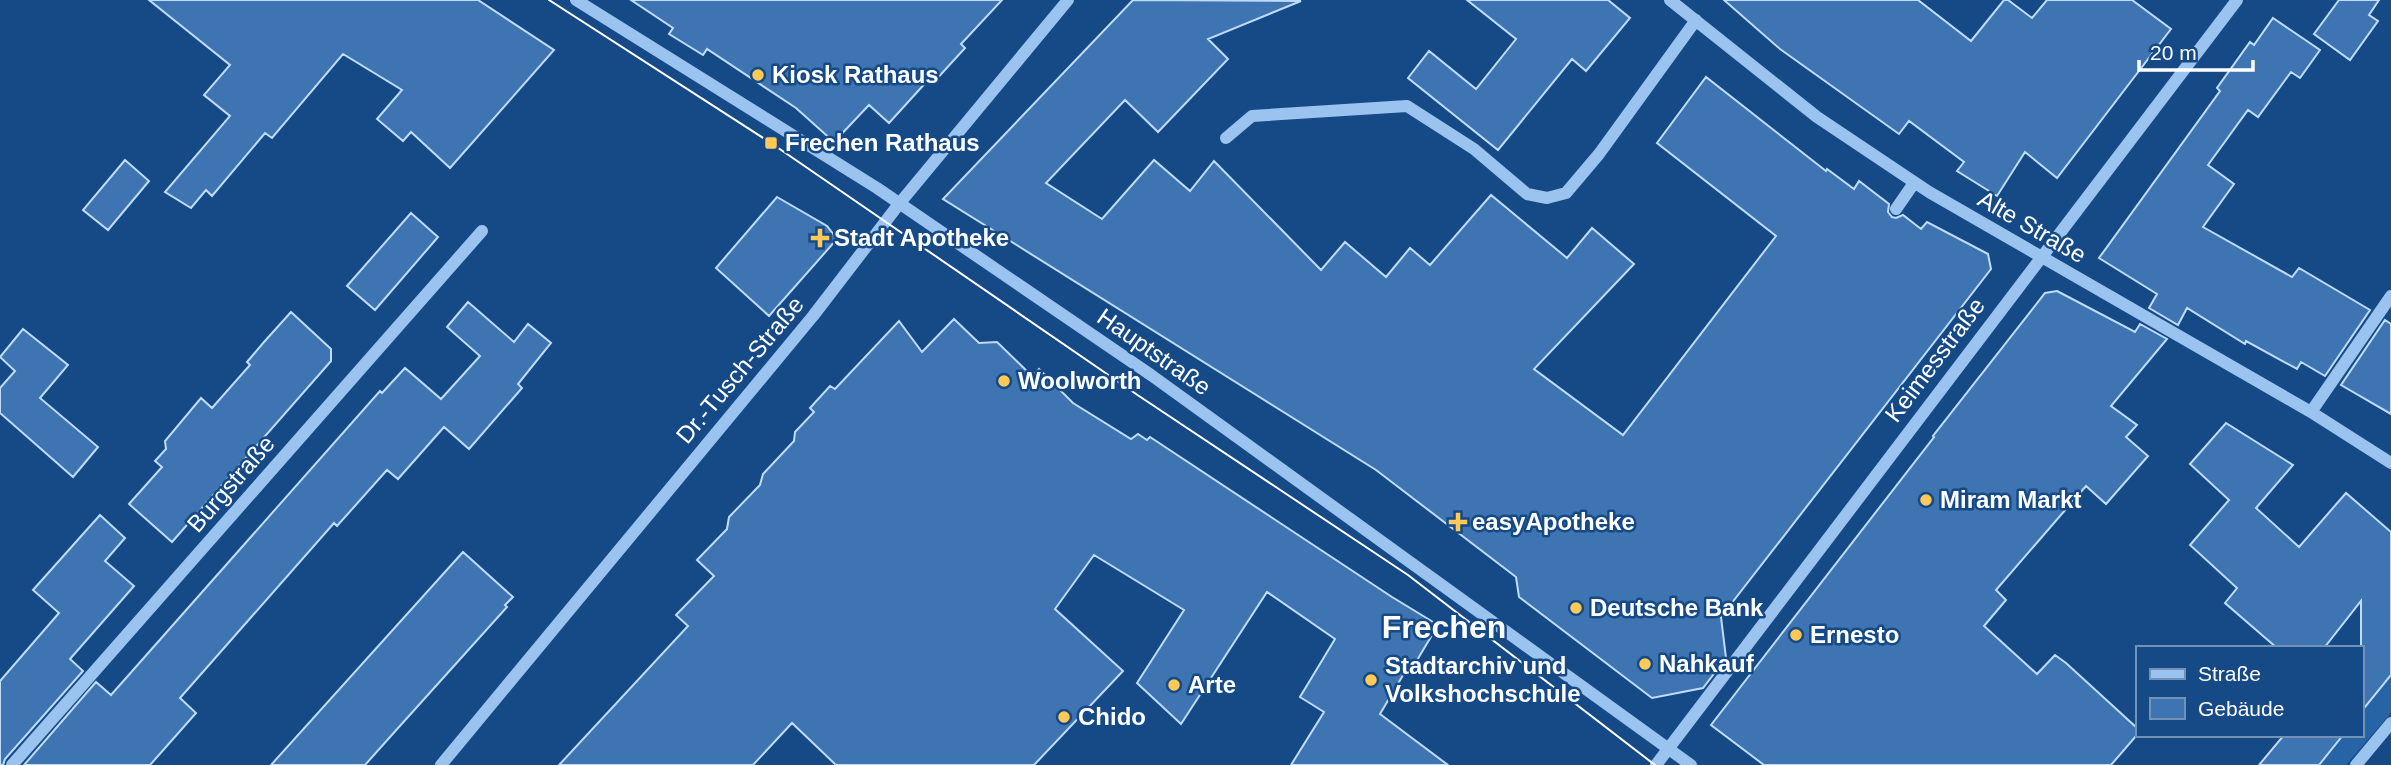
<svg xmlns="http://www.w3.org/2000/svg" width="2391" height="765" font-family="Arial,sans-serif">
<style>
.green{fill:#2764a5}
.building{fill:#3d74b1;stroke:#bfdcfb;stroke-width:2}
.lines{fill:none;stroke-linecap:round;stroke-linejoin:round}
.minor{stroke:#9ac3ef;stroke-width:12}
.tram{stroke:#fff;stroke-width:2}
.poi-dot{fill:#ffc957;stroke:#154a87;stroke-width:2.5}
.labels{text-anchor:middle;stroke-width:5;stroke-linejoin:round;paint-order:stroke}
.poi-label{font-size:24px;font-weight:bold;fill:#fff;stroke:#154a87;text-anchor:start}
.street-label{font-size:24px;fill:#fff;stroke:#154a87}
.district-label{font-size:32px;font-weight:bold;fill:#fff;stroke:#154a87}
</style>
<rect width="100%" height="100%" fill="#154a87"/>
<!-- green -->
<path class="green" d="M2391,675V713L2346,765H2319L2343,735H2361V712Z"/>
<!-- building -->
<path class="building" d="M149,0H478L554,50L450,168L411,132L403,141L377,119L402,90L343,54L272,138L265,133L212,196L206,190L191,208L165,192L230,116L204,95L230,65Z
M631,0H1002L961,44L965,48L933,83L929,79L889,123L869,105L834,142L796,108L707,49L703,55L669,34L673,28Z
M1133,0L1301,1L1208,39L1228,59L1158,132L1125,100L1046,183L1102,219L1154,160L1190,191L1214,161L1321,270L1345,242L1386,277L1410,248L1430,265L1491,195L1567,258L1592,228L1634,264L1534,369L1623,435L1776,236L1657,143L1706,77L1826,171L1827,169L1854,189L1859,181L1889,204L1888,212L1892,217L1896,218L1903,215L1921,229L1927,222L1988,254L1991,269L1721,617L1726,658L1703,688L1652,698L1519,597L1516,577L1376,470L943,199Z
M1467,0H1608L1630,18L1586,71L1572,59L1498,150L1408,78L1429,51L1476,89L1516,39Z
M1724,0H1918L1971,41L2004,0H2008L2032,18L2047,0H2132L2171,29L2057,178L2025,152L1997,196L1957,171L1964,162L1909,121L1899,134L1780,49Z
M2339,0H2379L2369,15L2378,21L2350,60L2314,34Z
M2273,18L2320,50L2300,78L2291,72L2258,117L2248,110L2208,165L2234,184L2203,227L2292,277L2299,268L2370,310L2325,376L2301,362L2297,369L2246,341L2245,344L2187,308L2178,325L2149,308L2157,294L2099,258L2220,91L2217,88L2250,42L2254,45Z
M125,160L149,181L108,230L83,210Z
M777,197L827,226L837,239L769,316L716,268Z
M411,213L438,237L375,310L347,286Z
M2057,291L2135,332L2140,324L2167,339L2111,406L2137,425L2126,437L2148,456L2106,504L2086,486L1996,590L2006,600L1984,626L2037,674L2055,655L2066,663L2137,728V735L2111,765H1764L1711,725L1934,437L1933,436L2045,293Z
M468,302L514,342L528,324L551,343L518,384L522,388L469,449L444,427L398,479L387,470L337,526L334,523L180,698L196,713L150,765H24L96,682L111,695L380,391L382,393L405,368L441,399L480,356L447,327Z
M291,312L331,349V361L172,542L129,504L162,467L155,461L166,449L165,441L201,398L212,408L250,365L247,362L264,342Z
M954,319L979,343L997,342L1032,376L1039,369L1073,403L1131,439L1138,434L1147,440L1150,437L1392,597L1438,625L1413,667L1409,665L1380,714L1448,765H1291L1324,712L1300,697L1335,639L1267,592L1181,724L1137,683L1184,610L1094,555L1055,609L1123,671L1034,765H836L792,723L753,765H559L688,626L676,615L714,576L697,560L727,529L729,517L760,485L763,474L794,441L795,432L814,412L810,408L830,386L835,389L899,321L922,352Z
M2385,320L2391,324V414L2341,385Z
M23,329L68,365L40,398L98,447L73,477L0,413V388L15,371L0,357Z
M2226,423L2293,465L2256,508L2299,547L2346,493L2391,532V675L2361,712V601L2324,648H2277L2225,603L2237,588L2190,545L2229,500L2190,464Z
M100,515L125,538L105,561L134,586L70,659L83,671L5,759L3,765H0V681L59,613L33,590Z
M463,552L513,597L505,605L507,607L390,737L365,765H271Z
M2284,735H2343L2319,765H2259Z"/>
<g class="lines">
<!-- minor -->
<path class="minor" d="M576,0L877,188L1151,375L1691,765
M1670,0L1817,117L1929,192L2311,412L2391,463
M1226,138L1252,116L1407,106L1474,149L1527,194L1547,198L1566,193L1599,154L1696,20
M1896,209L1914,183
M2311,412L2391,296
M12,765L482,231
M441,765L813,316L899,204L1068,0
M1656,765L2237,0
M2356,765L2391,723"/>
<!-- tram -->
<path class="tram" d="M549,0L771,143L1139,396L1408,575L1655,765"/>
</g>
<!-- markers -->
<g class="poi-dot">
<circle cx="758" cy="75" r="7"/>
<rect x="764" y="136" width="14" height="14" rx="3.5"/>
<path d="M816.5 227.5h7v7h7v7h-7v7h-7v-7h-7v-7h7z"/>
<circle cx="1004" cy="381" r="7"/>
<circle cx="1926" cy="500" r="7"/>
<path d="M1454.5 511.5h7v7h7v7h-7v7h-7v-7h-7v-7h7z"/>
<circle cx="1576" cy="608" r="7"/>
<circle cx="1796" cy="635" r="7"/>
<circle cx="1645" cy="664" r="7"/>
<circle cx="1371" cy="680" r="7"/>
<circle cx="1174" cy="685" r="7"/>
<circle cx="1064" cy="717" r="7"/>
</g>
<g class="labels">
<!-- poi labels -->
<g class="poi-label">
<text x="772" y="83">Kiosk Rathaus</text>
<text x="785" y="151">Frechen Rathaus</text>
<text x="834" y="246">Stadt Apotheke</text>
<text x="1018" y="389">Woolworth</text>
<text x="1940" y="508">Miram Markt</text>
<text x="1472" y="530">easyApotheke</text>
<text x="1590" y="616">Deutsche Bank</text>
<text x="1810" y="643">Ernesto</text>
<text x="1659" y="672">Nahkauf</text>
<text x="1385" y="674">Stadtarchiv und<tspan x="1385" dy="28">Volkshochschule</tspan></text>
<text x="1188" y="693">Arte</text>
<text x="1078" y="725">Chido</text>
</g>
<!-- street labels -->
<g class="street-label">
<text transform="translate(2032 227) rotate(30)" y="8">Alte Straße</text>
<text transform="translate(1154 352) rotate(35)" y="8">Hauptstraße</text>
<text transform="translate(1935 360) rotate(-53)" y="8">Keimesstraße</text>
<text transform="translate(740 370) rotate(-50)" y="8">Dr.-Tusch-Straße</text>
<text transform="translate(231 484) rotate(-49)" y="8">Burgstraße</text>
</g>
<!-- district labels -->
<g class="district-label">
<text x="1444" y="638">Frechen</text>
</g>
</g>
<!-- legend -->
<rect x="2136" y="646" width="228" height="91" fill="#154a87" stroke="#7392b7" stroke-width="2"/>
<rect x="2150" y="669" width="35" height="10" fill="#9ac3ef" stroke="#7392b7" stroke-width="2"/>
<text x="2198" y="681" font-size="21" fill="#ffffff">Straße</text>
<rect x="2150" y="698" width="35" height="21" fill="#3d74b1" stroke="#7392b7" stroke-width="2"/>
<text x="2198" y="716" font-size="21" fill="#ffffff">Gebäude</text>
<!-- scale -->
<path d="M2139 60v10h114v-10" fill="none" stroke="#ffffff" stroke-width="3.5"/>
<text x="2150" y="60" font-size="21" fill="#ffffff" stroke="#154a87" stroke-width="5" paint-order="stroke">20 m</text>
</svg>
